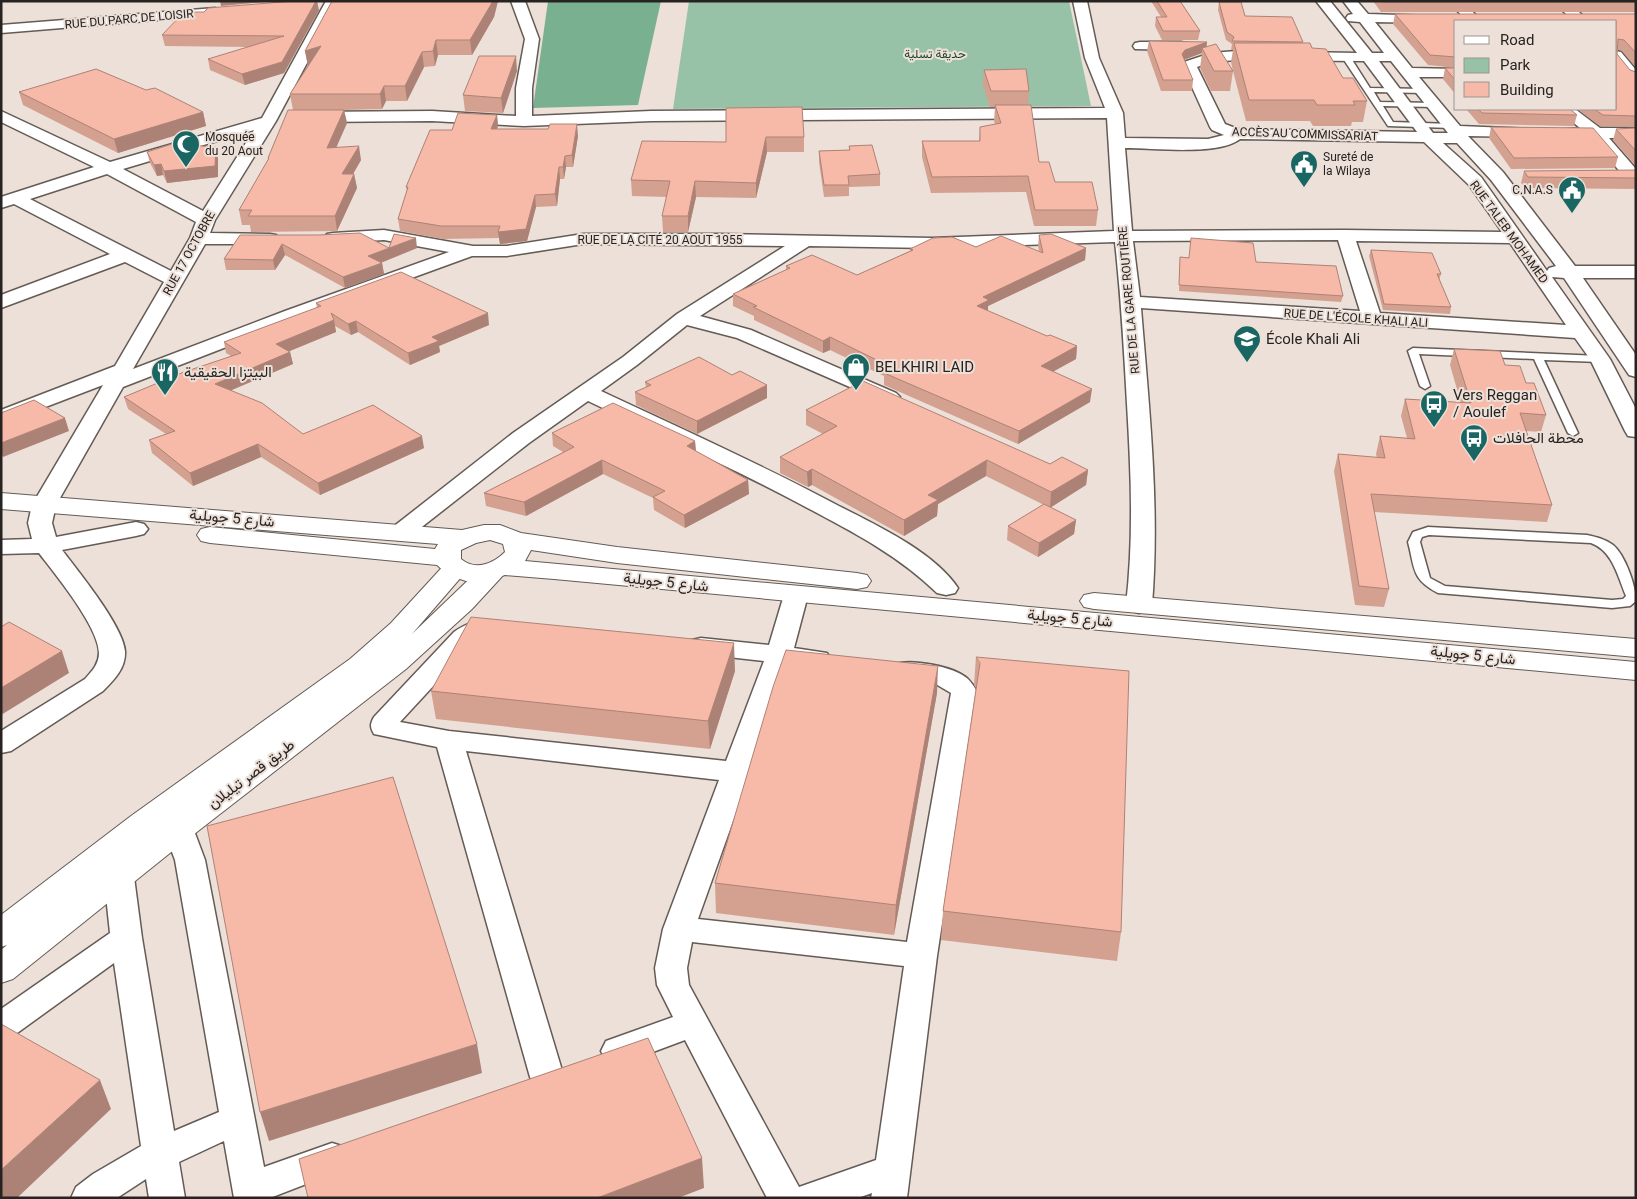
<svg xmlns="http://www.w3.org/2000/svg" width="1637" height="1199" font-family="Roboto,Vazirmatn,sans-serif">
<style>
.green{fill:#97c2a7}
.forest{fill:#79b08f}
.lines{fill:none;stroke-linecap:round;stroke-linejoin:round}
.service-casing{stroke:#645b55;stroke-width:3}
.minor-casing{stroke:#645b55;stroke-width:3}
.secondary-casing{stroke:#645b55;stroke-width:2}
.primary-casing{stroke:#645b55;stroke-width:2}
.service{fill:#fff;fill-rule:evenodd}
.minor{fill:#fff;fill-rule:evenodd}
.secondary{fill:#fff;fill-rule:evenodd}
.primary{fill:#fff;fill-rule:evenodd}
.wall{fill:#d4a090}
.shaded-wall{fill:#ad8276}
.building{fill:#f7baa8;stroke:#ad8276}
.labels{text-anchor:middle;stroke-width:4;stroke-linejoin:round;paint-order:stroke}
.far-street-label{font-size:12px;fill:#272320;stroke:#ece0d9}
.far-park-label{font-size:12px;fill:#123e27;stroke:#ece0d9}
.far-poi-label{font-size:12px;fill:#272320;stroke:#ece0d9;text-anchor:start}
.poi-label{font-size:15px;fill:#272320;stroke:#ece0d9;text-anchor:start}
.street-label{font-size:15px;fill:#272320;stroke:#ece0d9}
</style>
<rect width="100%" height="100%" fill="#ece0d9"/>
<!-- green -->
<path class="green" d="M689,1H1069L1091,106L673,109Z"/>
<!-- forest -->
<path class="forest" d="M548,1H661L638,105L533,108Z"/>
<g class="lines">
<!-- service casing -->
<g class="service-casing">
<path id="service" d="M1343,55H1349L1370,88L1424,89L1428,91L1424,93L1374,92L1380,102L1434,103L1438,105L1434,107L1383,106L1393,122L1452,124L1456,126L1452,128L1388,126L1342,57Z
M1413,348L1600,356L1605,359L1600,362L1544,360L1578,433L1573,436L1568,433L1534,359L1419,354L1430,386L1425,389L1420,386L1408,351Z
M1428,527L1587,535C1596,537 1605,539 1613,545C1625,555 1636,586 1636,601L1630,606L1612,608L1438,593C1411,579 1415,568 1408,542L1413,532ZM1429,535L1591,543C1613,551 1618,577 1626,596L1623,599L1612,600L1445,586L1430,578L1420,542L1422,537Z"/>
</g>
<!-- minor casing -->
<g class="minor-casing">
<path id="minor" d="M326,1H340L276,121L215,220L210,233L270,234L276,235L279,239L276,243L270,244H205L133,369L285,311L449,252L384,240L333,243L327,242L324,238L327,234L333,233L384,230L473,246H507L583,234H719L932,238L1114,231L1107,118L651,121L524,126L432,121L311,122L305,120L303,117L305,114L311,112L432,111L516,116V88L525,39L511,1H525L539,39L532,88V116L651,111L1105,108L1085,58L1073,1H1087L1099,58L1123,113L1125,138L1208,139L1224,135L1212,130L1210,127L1182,65L1184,62L1211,53L1237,51L1357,53L1316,1H1330L1372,53H1384L1360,22L1348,21L1346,18L1348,15L1353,14L1343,1H1357L1368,14L1433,16L1435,19L1433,22L1428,23L1375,22L1412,68L1456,69V77H1419L1460,126L1529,129L1531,132L1529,135L1523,137L1468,136L1503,172L1575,266H1636V278H1583L1636,355V377L1629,375L1564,278L1552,277L1610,359L1636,409V437L1628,436L1625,431L1590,359L1575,338L1141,308C1149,407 1160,507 1152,605L1148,610L1139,613L1130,610L1126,605C1134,539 1131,471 1127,404C1124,350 1121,296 1115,242L932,248L809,246L700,316L751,330L896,393L900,397L896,401L889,403L882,401L737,338L687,325L637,365L601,391C680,428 760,464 837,505C876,525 933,551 958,588L955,593L946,595L937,593C897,554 849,530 800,504C731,467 659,435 588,401L529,443L409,537L401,539L393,537L389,532L393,527L513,433L623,357L677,314L785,246L583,244L507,256H472L299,319L123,387L56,505L52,523L56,537L136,522L144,524L148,529L144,534L136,536L62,550C78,571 123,626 125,651C126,668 114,680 103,691L11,751L1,753V731L85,679C92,671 99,664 99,653C99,627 55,574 39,553L1,554V540L32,539L28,523L32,505L103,385L1,424V410L115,366L164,282L125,262L1,308V295L110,254L14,204L1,208V197L94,167L1,122V111L110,162L262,118ZM1237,60L1364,61L1417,132L1238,129L1225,124L1197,67L1211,62ZM1379,61H1391L1448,133H1433ZM254,130L203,211L123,169ZM1240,139L1424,142L1469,185L1502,232L1345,230L1132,231L1125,148C1154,148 1218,156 1240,139ZM1443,143H1457L1491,180L1556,266L1549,268L1547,271L1481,177ZM107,174L196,222L190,238L171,271L30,199ZM1338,240L1360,311L1140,297L1133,241ZM1356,241L1510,243L1566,325L1380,313Z
M1448,1H1463L1481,21H1467Z
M1553,1H1568L1588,21H1573Z
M215,8L222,12L220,15L1,33V25Z
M1140,42H1181L1186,43L1188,46L1186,49L1181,50L1135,49L1133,46L1135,43Z
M1616,51L1621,52L1636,70V82L1628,79L1616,64Z
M1557,109H1575L1600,128H1636V138H1609L1636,169V179H1626L1592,138L1557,136L1555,133L1557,130L1580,128Z
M796,588L805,590L808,595L794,648L827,653L831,659L827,665L818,667L789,664L698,919L907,942L951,693L934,683L895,676L891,670L895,664C912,659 954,666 968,679C972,683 975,688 977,692L937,956L907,1198H871L872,1193L858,1198H767L685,1040L618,1065L606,1061L601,1051L606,1041L673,1017L657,985L655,968L663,929L719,780L466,751L564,1077L559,1087L547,1091L535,1087L530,1077L437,747L374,734C370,727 370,724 374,717L454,632C466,624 476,619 491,622L495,628C490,635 480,638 472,644L400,722L449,731L726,761L764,661L701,654L692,652L688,646L692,640L701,638L769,645L784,595L787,590ZM692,942L904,966L876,1160L799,1187L689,985L687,968Z
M169,803L179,806L193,828L205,860L264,1167L332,1143L345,1147L350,1158L345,1169L270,1198H234L224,1141L179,1162L185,1198H149L146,1179L117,1198H71L76,1187L93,1174L141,1146L114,963L13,1036L1,1040V1009L110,933L104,877L98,859L102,851L113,848L124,851L134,877L142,938L174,1131L219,1112L175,860L163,828L154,813L159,806Z"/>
</g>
<!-- secondary casing -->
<g class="secondary-casing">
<path id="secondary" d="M456,560L465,562L469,568L412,634L484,565L494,563L504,565L507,571L472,609L406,669L175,849L13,979L1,983V950L7,945L1,947V915L131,816L350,659L391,623L447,562Z"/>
</g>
<!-- primary casing -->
<g class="primary-casing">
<path id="primary" d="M1,493L462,530L484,525H500L521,533L617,547L857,573L867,575L871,581L867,587L857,589L617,563L531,550L525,561L1636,662V680L554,579L505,575L487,580L466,581L448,575L437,565L210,543L201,541L197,535L201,529L210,527L435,549L438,544L1,509ZM490,540L503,544L505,552C493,564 475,571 461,559V550L476,543Z
M1094,593L1636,639V657L1094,609L1084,607L1080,601L1084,595Z"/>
</g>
<!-- service -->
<use href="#service" class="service"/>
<!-- minor -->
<use href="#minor" class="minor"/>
<!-- secondary -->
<use href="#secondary" class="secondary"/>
<!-- primary -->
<use href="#primary" class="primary"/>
</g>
<!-- wall -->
<path class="wall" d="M332,1H498L494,17L472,55H438L435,66L424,67L407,101H386L382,109L344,110L347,123L336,147L361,160L353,174H354L357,188L337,231L251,232L250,225H242L239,210L268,160V158L293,110L290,94L308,66L305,51Z
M1151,1H1180L1200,31L1198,40H1162L1155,26L1156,17H1161Z
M1373,1H1636V12H1381Z
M1219,2L1245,16L1303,42L1302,43L1312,48L1367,101L1363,122H1352L1351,126H1313L1310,121H1246L1233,71L1230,91H1211L1200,68L1202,53L1184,60L1193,80L1192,91H1161L1147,51L1149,41L1207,42L1206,47L1233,71L1231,62L1233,50H1231L1232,44L1226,40L1218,10Z
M319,10L284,73L245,85L210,70L208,59L249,47L165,46L162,35Z
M1395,14H1636V67L1621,50H1617V54L1630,70L1636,72V127L1600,126L1577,109H1616L1456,21V68L1428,65L1393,24Z
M1445,68H1456V95L1443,79Z
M984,70L1029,91L1028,105L1039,162L1055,182L1098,210L1096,226H1034L1026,192L931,193L922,157V141H979L980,127L995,124L994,121L995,107H990L983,85Z
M517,71L503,113L465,111L463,95Z
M19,92L203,112L206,126L118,153L23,105Z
M726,108L804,137V152H767L756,198L696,197L688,232H663L662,216L667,197L632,196L631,180L726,142Z
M1466,109H1570L1577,115L1574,126L1479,124Z
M497,115L498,126L497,129L578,136L573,167H566L564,179H560L557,206L536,207L527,241L500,244L499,238L443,239L400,231L398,219L407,191L406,187L452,130Z
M1491,127L1618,157L1615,168L1511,169L1489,138Z
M1636,128V166L1613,140L1616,129Z
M849,146L880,174V186L849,187V196L824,197L819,162V151L849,150Z
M147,152L218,158V177L167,183L163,175L157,176L150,163Z
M1636,170V189L1525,188L1521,183L1524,171Z
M240,235L389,248H417L381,263H382L384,274L345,288L285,255L275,270H226L224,259Z
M1039,235L1086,248L1085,260L988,306V311L1047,336L1077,346L1076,359L1053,371L1090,402L1018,444L884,385V376L830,350L823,353L754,320V316L733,306V294L786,270V266L857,275L910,251V249L976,247L1039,251L1038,246Z
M1371,250L1441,274L1439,280L1451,307L1450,314L1383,310L1369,256Z
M1180,257L1256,262L1343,296L1341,302L1179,291Z
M316,303L489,325L439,346L440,352L410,365L358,332L351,335L335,326L336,332L288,351L290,352L293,364L230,390L303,434L424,448L320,495L261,457L193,486L152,453L149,440L166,434L128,409L124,397L231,356L226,353L224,342L317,308Z
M1454,349L1505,365L1526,383L1546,415L1541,432L1526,431L1552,505L1547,522L1374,512L1389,589L1384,607L1355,605L1334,471L1338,454L1377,458L1376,454L1380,436L1407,438L1401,416L1405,399L1461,403L1450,365Z
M732,375L767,385V398L697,434L636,405L635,392L646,387L645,382Z
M806,410L1050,464L1088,470L1086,485L1050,507L1076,520L1074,534L1038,557L1007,540L1008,526L1044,505L986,476L938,504L937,516L904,536L812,485L808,487L780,473V457L823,434L806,425Z
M552,433L695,441L696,451L748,480L749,494L685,528L654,510L653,498L603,474L526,516L486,506L484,493L563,452L553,446Z
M976,657L1121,932L1117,961L941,940L943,911L976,688L974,685Z
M735,671L710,749L436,719L431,691Z
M937,693L894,935L716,913L715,883Z"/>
<!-- shaded-wall -->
<path class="shaded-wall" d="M220,1H275L221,6Z
M316,1H317L319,10L284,73L245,85L242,74L282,62Z
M493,1H498L494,17L472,55L470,40Z
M436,40L438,55L435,66L433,51Z
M1207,42L1206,52L1202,48V53L1183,60L1182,54L1185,50Z
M321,46L308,66L305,51Z
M422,52L424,67L407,101L405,86Z
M516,56L517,71L503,113L501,98Z
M384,86L386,101L382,109L380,94Z
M344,110L347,123L330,162L327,148Z
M203,112L206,126L118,153L114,139Z
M497,115L498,126L493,141L491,129Z
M577,124L578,136L573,167L572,155Z
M766,137L767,152L756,198V183Z
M359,146L361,160L345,188L342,174Z
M216,147L218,158V177L167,183L164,171Z
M565,156L566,167L564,179L563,167Z
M161,164L163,175L157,176L154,165Z
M559,167L560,179L557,206L555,194Z
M354,174L357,188L337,231L335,216Z
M695,181L696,197L688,232V216Z
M535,195L536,207L527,241L500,244L498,232Z
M416,238L417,248L370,267L368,256Z
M282,244L285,255L275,270L273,260Z
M1086,248L1085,260L988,306V312L977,306L983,297Z
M382,263L384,274L345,288L343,277Z
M488,313L489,325L439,346L440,352L410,365L408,353L432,337Z
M334,320L336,332L278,356L276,344Z
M356,321L358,332L351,335L348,324Z
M830,337V350L823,353V341Z
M1077,346L1076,359L1040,379L1041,366Z
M290,352L293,364L218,396L215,384Z
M767,385V398L697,434V421Z
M1092,389L1090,402L1018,444L1019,431Z
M65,418L69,431L3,457L1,453V443Z
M422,436L424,448L320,495L318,483Z
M695,441L696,454L687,446Z
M258,444L261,457L193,486L190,473Z
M602,460L603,474L526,516L524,502Z
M987,460L986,476L938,504L937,516L904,536V520L928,495Z
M812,469V485L808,487L807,472Z
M1088,470L1086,485L1050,508L1051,492Z
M748,480L749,494L685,528L684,515Z
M1076,520L1074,534L1038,557L1039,543Z
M734,643L735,671L710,749L708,721Z
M62,651L69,673L1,715V688Z
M938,666L937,693L894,935L896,905Z
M477,1044L482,1073L269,1141L260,1112Z
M100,1080L111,1109L17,1198H1V1170Z
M702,1158L704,1188L678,1198H597Z"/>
<!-- building -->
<path class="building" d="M294,1H316L282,62L242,74L208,59L284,36L162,35L184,12H204L208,8Z
M332,1H493L470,40H436L433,51L422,52L405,86H384L380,94H290L321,46L305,51Z
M1157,1H1180L1200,31H1163L1156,17H1167Z
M1382,1H1636V2H1383Z
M1219,2H1241L1245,16L1292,17L1303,42L1232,41L1234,37L1227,32Z
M1395,14H1636V53L1624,40L1618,39L1617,54L1630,70L1636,72V116L1603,115L1594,109H1616V21H1456V57L1430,55Z
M1149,41L1207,42L1185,50L1182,54L1193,80H1163Z
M1234,43H1310L1312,48L1326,49L1343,78H1353L1367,101H1353L1355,105H1317L1314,100H1249Z
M1216,44L1233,71H1214L1202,48Z
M479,56H516L501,98L463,95Z
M1445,68H1456V81Z
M96,69L146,90L155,88L203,112L114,139L19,92Z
M1026,69L1029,91H991L984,70Z
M995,105H1031L1039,162H1049L1055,182H1092L1098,210H1035L1028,176L932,177L922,141H980V127L1001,123Z
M802,107L804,137H766L756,183L695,181L688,216H662L670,181L631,180L642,141L726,142V108Z
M1478,109H1570L1577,115L1482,113Z
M288,110H344L327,148L359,146L342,174H354L335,216H248L252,210H239L269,158H268Z
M458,113L497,115L491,129H548L550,124H577L572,155L565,156L563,167H559L555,194L535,195L526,229L498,232L500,226H441L398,219L408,187H406L430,130H452Z
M1491,127L1593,128L1618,157L1514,158Z
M1636,128V151L1616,129Z
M172,144L216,147L215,166L164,171L161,164L154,165L147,152Z
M872,145L880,174L848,176L849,185H824L819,151L850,150L849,146Z
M1636,170V178L1528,177L1524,171Z
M360,233L389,248L394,234L416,238L368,256L382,263L343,277L282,244L273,260L224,259L240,235H318Z
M1051,234L1086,248L983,297L989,300L977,306L1047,336L1050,335L1077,346L1041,366L1092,389L1019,431L884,373L893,368L830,337L823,341L753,307L757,306L733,294L790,268L786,266L812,255L857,275L913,250L910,249L933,238L952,237L976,247L1001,236L1043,253L1039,235Z
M1191,238L1253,243L1256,262L1336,266L1343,296L1179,285L1180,257L1189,258Z
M1371,250L1432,253L1441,274H1437L1451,307L1384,304Z
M401,272L488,313L432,337L439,341L408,353L356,321L348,324L331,313L334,320L276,344L290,352L215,384L262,403L303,434L373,405L422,436L318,483L258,444L190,473L149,440L175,431L124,397L184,372L241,353L224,342L321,306L316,303Z
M1454,349L1500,351L1505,365L1520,366L1526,383H1534L1546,415L1520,413L1552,505L1371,494L1389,589L1359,586L1338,454L1385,458L1380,436L1415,439L1405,399L1471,403Z
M699,357L732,375L740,371L767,385L697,421L635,392L651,385L645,382Z
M863,381L1050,464L1062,457L1088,470L1051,492L987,460L928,495L938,500L904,520L812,469L807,472L780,457L837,426L806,410Z
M34,400L65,418L1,443V413Z
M613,403L695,441L687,446L748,480L684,515L653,497L665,491L602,460L524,502L484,493L574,447L552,433Z
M1044,504L1076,520L1039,543L1008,526Z
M471,617L734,643L708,721L431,691Z
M9,622L62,651L1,688V627Z
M786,650L938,666L896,905L715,883L773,687Z
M976,657L1129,671L1121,932L943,911L980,663Z
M393,777L477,1044L260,1112L207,826Z
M1,1024L100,1080L1,1170Z
M648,1038L702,1158L597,1198H308L299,1159Z"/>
<!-- icons -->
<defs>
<g id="mosque-pin" transform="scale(1.4375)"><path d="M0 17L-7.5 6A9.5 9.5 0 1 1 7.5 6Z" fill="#1a6662" stroke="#ece0d9"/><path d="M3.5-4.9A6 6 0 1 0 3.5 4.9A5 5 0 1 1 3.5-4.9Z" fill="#fff"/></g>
<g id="civic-pin" transform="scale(1.4375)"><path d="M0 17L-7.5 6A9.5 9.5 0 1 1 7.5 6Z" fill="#1a6662" stroke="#ece0d9"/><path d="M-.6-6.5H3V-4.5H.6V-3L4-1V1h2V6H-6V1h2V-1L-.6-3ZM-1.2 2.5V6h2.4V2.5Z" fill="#fff"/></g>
<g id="school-pin" transform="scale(1.4375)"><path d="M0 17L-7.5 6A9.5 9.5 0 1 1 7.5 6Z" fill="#1a6662" stroke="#ece0d9"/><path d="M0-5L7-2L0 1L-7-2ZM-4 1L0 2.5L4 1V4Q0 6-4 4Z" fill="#fff"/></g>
<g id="shop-pin" transform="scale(1.4375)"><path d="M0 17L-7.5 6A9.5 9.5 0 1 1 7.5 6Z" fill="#1a6662" stroke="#ece0d9"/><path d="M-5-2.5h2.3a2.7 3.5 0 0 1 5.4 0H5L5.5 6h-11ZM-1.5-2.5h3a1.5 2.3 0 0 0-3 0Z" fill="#fff"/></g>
<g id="restaurant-pin" transform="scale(1.4375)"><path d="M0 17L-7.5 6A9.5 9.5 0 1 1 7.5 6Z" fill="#1a6662" stroke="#ece0d9"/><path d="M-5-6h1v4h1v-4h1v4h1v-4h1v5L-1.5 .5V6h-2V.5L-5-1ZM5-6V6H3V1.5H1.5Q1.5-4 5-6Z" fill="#fff"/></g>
<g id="bus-pin" transform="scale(1.4375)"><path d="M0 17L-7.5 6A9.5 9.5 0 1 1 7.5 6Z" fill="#1a6662" stroke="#ece0d9"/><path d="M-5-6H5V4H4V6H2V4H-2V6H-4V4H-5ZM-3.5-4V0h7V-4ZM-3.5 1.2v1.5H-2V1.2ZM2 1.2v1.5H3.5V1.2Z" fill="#fff"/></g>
</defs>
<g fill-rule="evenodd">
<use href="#mosque-pin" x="186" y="144"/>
<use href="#civic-pin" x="1304" y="164"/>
<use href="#civic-pin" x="1572" y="190"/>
<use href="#school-pin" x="1247" y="339"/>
<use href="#shop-pin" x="856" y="367"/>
<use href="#restaurant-pin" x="165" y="372"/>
<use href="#bus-pin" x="1434" y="404"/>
<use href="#bus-pin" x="1474" y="438"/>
</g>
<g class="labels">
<!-- far-street labels -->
<g class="far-street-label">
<text transform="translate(129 19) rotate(-5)" y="4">RUE DU PARC DE LOISIR</text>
<text transform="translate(1305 134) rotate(2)" y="4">ACCÈS AU COMMISSARIAT</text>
<text transform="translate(1509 232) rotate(54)" y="4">RUE TALEB MOHAMED</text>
<text x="660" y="244">RUE DE LA CITÉ 20 AOUT 1955</text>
<text transform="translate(189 253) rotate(-61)" y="4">RUE 17 OCTOBRE</text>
<text transform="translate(1129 300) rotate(-95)" y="4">RUE DE LA GARE ROUTIÈRE</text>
<text transform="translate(1356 318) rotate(4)" y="4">RUE DE L'ÉCOLE KHALI ALI</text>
</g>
<!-- far-park labels -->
<g class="far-park-label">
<text x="935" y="58">حديقة تسلية</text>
</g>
<!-- far-poi labels -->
<g class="far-poi-label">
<text x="205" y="141">Mosquée<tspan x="205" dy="14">du 20 Aout</tspan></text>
<text x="1323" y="161">Sureté de<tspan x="1323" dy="14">la Wilaya</tspan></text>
<text x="1553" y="194" text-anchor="end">C.N.A.S</text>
</g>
<!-- poi labels -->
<g class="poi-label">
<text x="1266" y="344">École Khali Ali</text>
<text x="875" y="372">BELKHIRI LAID</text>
<text x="184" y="377">البيتزا الحقيقية</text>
<text x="1453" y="400">Vers Reggan<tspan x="1453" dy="17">/ Aoulef</tspan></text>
<text x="1493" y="443">محطة الحافلات</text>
</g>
<!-- street labels -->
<g class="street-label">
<text transform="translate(232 518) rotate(5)" y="5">شارع 5 جويلية</text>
<text transform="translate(666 582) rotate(6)" y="5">شارع 5 جويلية</text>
<text transform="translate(1070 618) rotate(5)" y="5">شارع 5 جويلية</text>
<text transform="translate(1473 655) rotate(6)" y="5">شارع 5 جويلية</text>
<text transform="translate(251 774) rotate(-37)" y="5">طريق قصر تيليلان</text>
</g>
</g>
<!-- border -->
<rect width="1637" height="1199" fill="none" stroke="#272320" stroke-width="5"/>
<!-- legend -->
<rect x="1454" y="20" width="162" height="90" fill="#ece0d9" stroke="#9d948f"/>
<rect x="1464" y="36" width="25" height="8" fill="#ffffff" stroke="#9d948f"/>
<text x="1500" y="45" font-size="15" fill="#272320">Road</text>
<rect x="1464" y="58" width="25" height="15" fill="#97c2a7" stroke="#9d948f"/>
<text x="1500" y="70" font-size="15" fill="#272320">Park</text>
<rect x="1464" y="82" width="25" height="15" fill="#f7baa8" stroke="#9d948f"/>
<text x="1500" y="95" font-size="15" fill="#272320">Building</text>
</svg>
